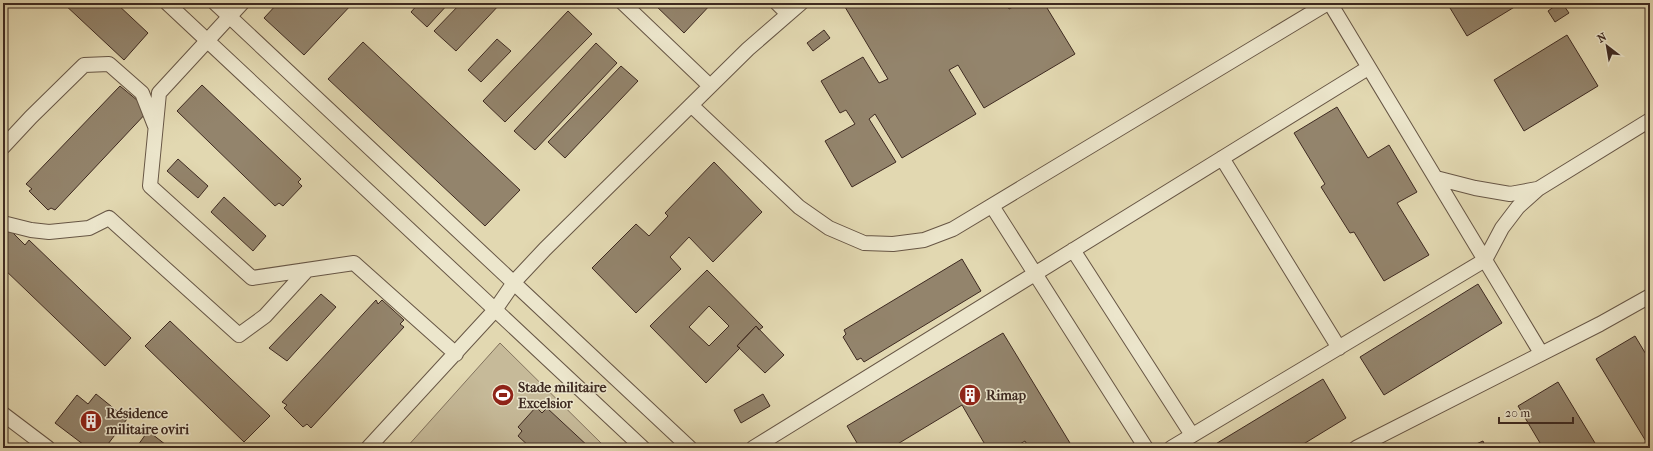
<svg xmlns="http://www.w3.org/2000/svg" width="1653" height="451" font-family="'IM FELL French Canon',serif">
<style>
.green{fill:#c6ba99;stroke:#82725d}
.building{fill:#93846c;stroke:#3e2a21;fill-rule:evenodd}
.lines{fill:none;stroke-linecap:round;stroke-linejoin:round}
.lane-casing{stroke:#675645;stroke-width:16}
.lane{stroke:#ece6cc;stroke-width:14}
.labels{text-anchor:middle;stroke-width:3;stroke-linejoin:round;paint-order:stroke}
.poi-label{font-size:14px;font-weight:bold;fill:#3e2a21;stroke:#ece6cc;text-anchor:start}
</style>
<rect width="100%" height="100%" fill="#e2d8b1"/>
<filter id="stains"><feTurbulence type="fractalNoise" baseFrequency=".005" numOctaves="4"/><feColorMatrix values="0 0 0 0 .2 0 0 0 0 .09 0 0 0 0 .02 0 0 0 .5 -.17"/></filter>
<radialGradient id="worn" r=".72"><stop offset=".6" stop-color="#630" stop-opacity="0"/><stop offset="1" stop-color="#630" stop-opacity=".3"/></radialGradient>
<!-- green -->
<path class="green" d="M500,343L606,448H406Z"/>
<!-- building -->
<path class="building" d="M63,3H116L148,33L124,60Z
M278,3H353L304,55L264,18Z
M419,3H449L427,27L411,12Z
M461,3H501L456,51L434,31Z
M653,3H712L684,33Z
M852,3H1006L1009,9L1020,3H1044L1075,54L984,108L958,65L949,70L976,114L902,158L875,114L869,119L896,162L852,187L825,141L855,124L846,110L840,113L821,81L863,57L879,83L888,79L845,7Z
M1447,3H1521L1467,36Z
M1559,3H1562L1569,13L1555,22L1548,11Z
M568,11L592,34L505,122L483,101Z
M824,30L830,38L813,51L807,43Z
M1567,35L1598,86L1524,131L1494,80Z
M497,39L511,51L481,82L468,70Z
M363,42L520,190L485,226L328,79Z
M596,43L617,63L535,150L514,131Z
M621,66L638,81L565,158L548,142Z
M202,85L301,179L298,182L302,186L283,206L279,203L275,206L177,111Z
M120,86L149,110L55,210L51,208L48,210L29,191L32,189L26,184Z
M1337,107L1368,158L1389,145L1417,192L1397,203L1429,255L1384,281L1354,232L1350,233L1321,187L1325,184L1294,133Z
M178,159L208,186L198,198L167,171Z
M714,162L762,212L713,262L689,237L670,257L681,269L636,313L592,268L636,224L649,236L668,216L665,213Z
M224,197L266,236L253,251L211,212Z
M6,226L25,245L29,240L131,338L105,366L3,268V230Z
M962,259L981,291L864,362L861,358L857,360L843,337L846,334L844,330Z
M707,270L763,327L759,330L756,326L737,346L740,348L706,383L650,326ZM709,306L729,326L709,346L689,327Z
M1478,284L1502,323L1384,395L1360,357Z
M321,294L336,307L287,361L269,348Z
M376,300L378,304L382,300L404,320L400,324L404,327L311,428L307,424L303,427L284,408L287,405L282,402Z
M170,321L270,416L244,442L145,346Z
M756,326L784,355L765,373L737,346Z
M1003,333L1073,448H1029L1025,441L1013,448H987L962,405L891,448H860L847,426Z
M1635,336L1650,361V448L1596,359Z
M1323,379L1346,418L1297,448H1209Z
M1558,382L1598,448H1543L1518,406Z
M96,394L127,419L105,448H88L55,423L77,395L88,404Z
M763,394L770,406L741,423L734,410Z
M536,407L542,413L547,408L590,448H531L518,436L522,431L518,427Z
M148,431L170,448H136Z
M1483,441L1486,448H1467Z"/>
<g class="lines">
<!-- lane casing -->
<g class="lane-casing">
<path id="lane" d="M167,3L643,448
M215,3L690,448
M242,3L159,93L150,186L252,278L354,263L456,354
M623,3L710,86
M777,3L788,14
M1330,3L1541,353
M691,105L799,207L829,228L864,243L893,244L924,240L953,229L1328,3
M3,147L31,117L84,65L109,64L142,93L155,126
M1222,158L1339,348
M1436,178L1475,188L1510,194L1537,189
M992,206L1146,448
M3,223L31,230L49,232L89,228L109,218L239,335L265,316L307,270
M1073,250L1192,435
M3,414L48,448
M368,448L495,310L515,281L545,249L748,49L801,3
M753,448L1368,68
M1171,448L1485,260L1502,228L1518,207L1538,189L1650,120
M1356,448L1600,324L1650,296"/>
</g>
<!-- lane -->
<use href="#lane" class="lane"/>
</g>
<!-- icons -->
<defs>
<g id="stadium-disc" transform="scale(1.15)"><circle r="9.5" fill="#8f2418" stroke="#ece6cc"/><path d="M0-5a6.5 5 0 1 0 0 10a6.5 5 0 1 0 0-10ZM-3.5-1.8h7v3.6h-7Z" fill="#fff"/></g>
<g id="building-disc" transform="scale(1.15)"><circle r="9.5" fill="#8f2418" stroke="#ece6cc"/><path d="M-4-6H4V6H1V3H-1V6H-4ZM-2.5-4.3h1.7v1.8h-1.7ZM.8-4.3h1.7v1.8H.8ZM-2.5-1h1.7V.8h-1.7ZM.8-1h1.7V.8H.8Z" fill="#fff"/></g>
</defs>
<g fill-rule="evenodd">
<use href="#stadium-disc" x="503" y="395"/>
<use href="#building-disc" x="970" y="395"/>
<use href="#building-disc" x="91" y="421"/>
</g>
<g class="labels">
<!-- poi labels -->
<g class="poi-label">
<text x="518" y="392">Stade militaire<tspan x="518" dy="16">Excelsior</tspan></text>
<text x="986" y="400">Rimap</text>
<text x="106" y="418">Résidence<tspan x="106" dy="16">militaire oviri</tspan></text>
</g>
</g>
<!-- margin -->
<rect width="1653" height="451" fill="none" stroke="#e2d8b1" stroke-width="16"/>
<rect x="4" y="4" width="1645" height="443" fill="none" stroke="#3e2a21" stroke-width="2"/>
<rect x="8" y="8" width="1637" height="435" fill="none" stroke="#3e2a21"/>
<!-- north arrow -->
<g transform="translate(1607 46) rotate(329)" stroke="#ece6cc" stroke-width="3" paint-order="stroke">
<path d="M0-3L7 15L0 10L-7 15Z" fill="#3e2a21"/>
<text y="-6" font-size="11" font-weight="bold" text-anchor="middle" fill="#3e2a21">N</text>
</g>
<!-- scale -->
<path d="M1499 417v6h74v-6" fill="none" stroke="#3e2a21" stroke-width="2"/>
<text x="1505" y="417" font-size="12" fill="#3e2a21" stroke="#ece6cc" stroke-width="3" paint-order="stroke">20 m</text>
<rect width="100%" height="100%" filter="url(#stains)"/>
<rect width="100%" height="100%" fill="url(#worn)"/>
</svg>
